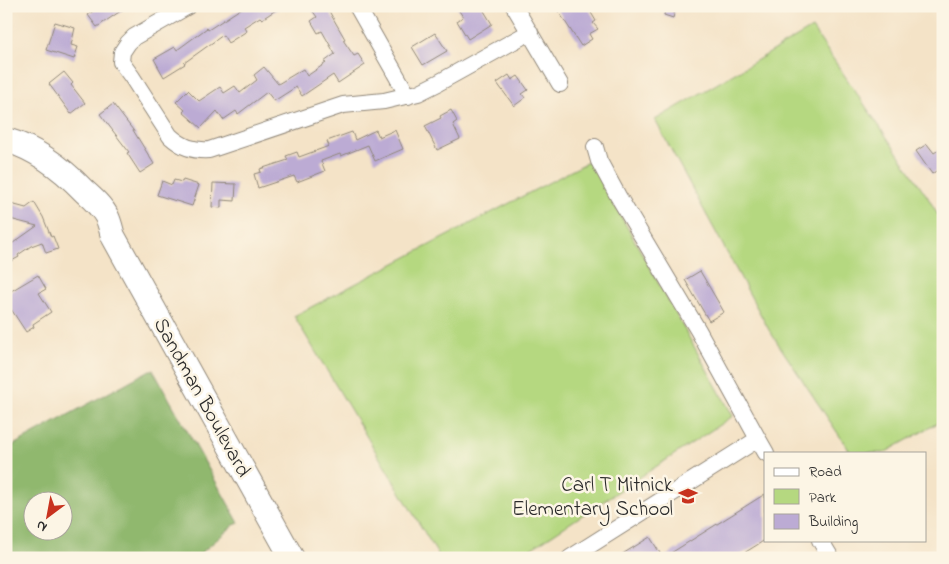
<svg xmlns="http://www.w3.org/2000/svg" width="949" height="564" font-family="'Indie Flower',sans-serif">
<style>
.green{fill:#b5d880;stroke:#708256}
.forest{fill:#90b86e;stroke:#5e724c;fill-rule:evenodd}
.building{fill:#bcabd4}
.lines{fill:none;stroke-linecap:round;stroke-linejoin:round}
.minor-casing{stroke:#908779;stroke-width:18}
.highway-casing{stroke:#908779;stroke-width:26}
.minor{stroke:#fff;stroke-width:16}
.highway{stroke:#fff;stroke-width:24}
.labels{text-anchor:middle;stroke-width:5;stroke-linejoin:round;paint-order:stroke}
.street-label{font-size:21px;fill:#2b2b2b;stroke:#fcf5e5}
.poi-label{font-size:21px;fill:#2b2b2b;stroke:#fcf5e5;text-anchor:end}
</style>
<rect width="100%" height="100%" fill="#fcf5e5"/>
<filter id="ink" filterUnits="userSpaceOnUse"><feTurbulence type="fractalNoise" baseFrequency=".02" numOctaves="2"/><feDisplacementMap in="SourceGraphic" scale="10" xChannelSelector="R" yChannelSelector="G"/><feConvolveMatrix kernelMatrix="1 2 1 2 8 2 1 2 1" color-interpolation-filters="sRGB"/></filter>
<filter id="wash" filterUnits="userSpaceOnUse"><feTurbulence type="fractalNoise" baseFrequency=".0096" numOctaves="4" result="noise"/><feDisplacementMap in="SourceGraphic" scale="20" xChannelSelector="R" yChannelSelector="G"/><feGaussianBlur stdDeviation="1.12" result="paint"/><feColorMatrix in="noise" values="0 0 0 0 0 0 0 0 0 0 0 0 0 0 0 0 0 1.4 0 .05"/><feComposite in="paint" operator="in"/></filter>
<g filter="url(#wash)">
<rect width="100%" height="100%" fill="#f4e3c7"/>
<!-- green -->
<path class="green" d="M812,28L927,196L943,223V420L884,453H851L769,330L655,120Z
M590,161L733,416L517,558H440L294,316Z"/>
<!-- forest -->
<path class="forest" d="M150,370H153L239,523L234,525L195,558H6V449ZM32,502H62V532H32Z"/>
<g id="blocks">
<!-- building -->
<path class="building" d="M100,6H128L97,27L88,15Z
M245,6H282L262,19L260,17L244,27L247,31L228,43L223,35L184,63L185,64L164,77L154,59L175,47L177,50L207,28L208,30Z
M309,6H326L345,39L343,40L354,56L358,54L365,65L338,83L333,75L302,96L296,87L274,101L267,92L238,114L236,111L223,120L217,111L201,128L183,112L185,110L176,102L188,90L199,101L220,87L224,93L235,86L240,93L257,80L254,75L264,67L278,84L303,69L307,76L326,63L324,62L335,54L322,31L318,33L311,21L317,17Z
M456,6H481L492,24L468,39L457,21L463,17Z
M555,6H587L596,21L593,23L598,29L589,34L592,39L581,46Z
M666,6H676L673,18L664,15Z
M55,22L75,28L71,45L78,47L74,59L46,50Z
M435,33L447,51L423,65L412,47Z
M64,72L73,83L71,85L85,103L71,114L49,84Z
M509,75L512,80L518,76L528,90L522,94L525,98L514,106L497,83Z
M113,104L133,130L154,164L140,173L127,153L129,152L100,114Z
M451,110L457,121L453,124L460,139L437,150L425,126L441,118L440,116Z
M376,130L379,137L395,130L403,149L375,161L368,145L341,156L340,154L321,161L325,171L297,182L294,176L258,188L254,174L261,172L260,169L288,160L286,156L297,152L299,157L329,146L327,141L352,132L355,140Z
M927,144L934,153L943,147V166L932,174L916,151Z
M174,180L182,182L183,180L199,185L192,206L157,195L162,181L172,185Z
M213,183L236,184L235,201L221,200V208L212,207Z
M34,202L43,217L51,237L53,236L58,249L46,253L42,242L31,246L18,255L19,257L6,264V248L37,226L6,218V208L10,209L11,204L26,208Z
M700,271L724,312L709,321L685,280Z
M38,275L46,289L39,293L51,312L33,324L34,327L26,332L11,309L6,312V294Z
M765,494V540L736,558H616L650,537L663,558Z"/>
</g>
</g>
<g filter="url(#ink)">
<use href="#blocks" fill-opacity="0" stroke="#908779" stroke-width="1"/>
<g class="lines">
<!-- minor casing -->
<g class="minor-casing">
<path id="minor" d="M188,6L134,37L128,43L122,52L121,62L132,77L170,136C182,147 193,151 209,150L343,105L384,101L418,93L438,83L530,32
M357,6L408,96
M514,6L560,84
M595,147L599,161L618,196L698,330L758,439
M820,540L831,558
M570,558L758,439L766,453"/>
</g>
<!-- highway casing -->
<g class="highway-casing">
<path id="highway" d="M6,140C37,149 62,168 84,191C93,199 102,207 107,217C110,223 111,230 113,236L292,558"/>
</g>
<!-- minor -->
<use href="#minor" class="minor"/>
<!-- highway -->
<use href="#highway" class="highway"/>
</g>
</g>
<!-- icons -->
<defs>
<g id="school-bare" transform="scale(1.5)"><path d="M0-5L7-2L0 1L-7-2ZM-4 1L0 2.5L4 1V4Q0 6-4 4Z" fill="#c8321e" stroke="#fcf5e5" stroke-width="2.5" paint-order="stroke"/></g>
</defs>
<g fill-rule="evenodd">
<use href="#school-bare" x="688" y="496"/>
</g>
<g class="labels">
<!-- street labels -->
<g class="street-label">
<text transform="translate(203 397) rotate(61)" y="7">Sandman Boulevard</text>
</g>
<!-- poi labels -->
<g class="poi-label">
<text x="673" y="491">Carl T Mitnick<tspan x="673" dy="24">Elementary School</tspan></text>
</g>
</g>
<!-- margin -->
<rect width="949" height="564" fill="none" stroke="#fcf5e5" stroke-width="25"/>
<!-- legend -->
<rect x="764" y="452" width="162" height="90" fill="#fcf5e5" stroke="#a8a49b"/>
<rect x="774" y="468" width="25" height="8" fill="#ffffff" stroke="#a8a49b"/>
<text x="809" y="476" font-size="15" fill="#2b2b2b">Road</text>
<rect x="774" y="489" width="25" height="15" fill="#b5d880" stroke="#a8a49b"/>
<text x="809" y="502" font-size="15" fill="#2b2b2b">Park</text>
<rect x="774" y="514" width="25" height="15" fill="#bcabd4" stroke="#a8a49b"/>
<text x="809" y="526" font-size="15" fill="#2b2b2b">Building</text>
<!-- north arrow -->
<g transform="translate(48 516) rotate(212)"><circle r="24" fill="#fcf5e5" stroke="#a8a49b"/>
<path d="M0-4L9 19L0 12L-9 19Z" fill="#c8321e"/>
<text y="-8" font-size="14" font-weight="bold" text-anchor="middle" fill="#2b2b2b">N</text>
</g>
</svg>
